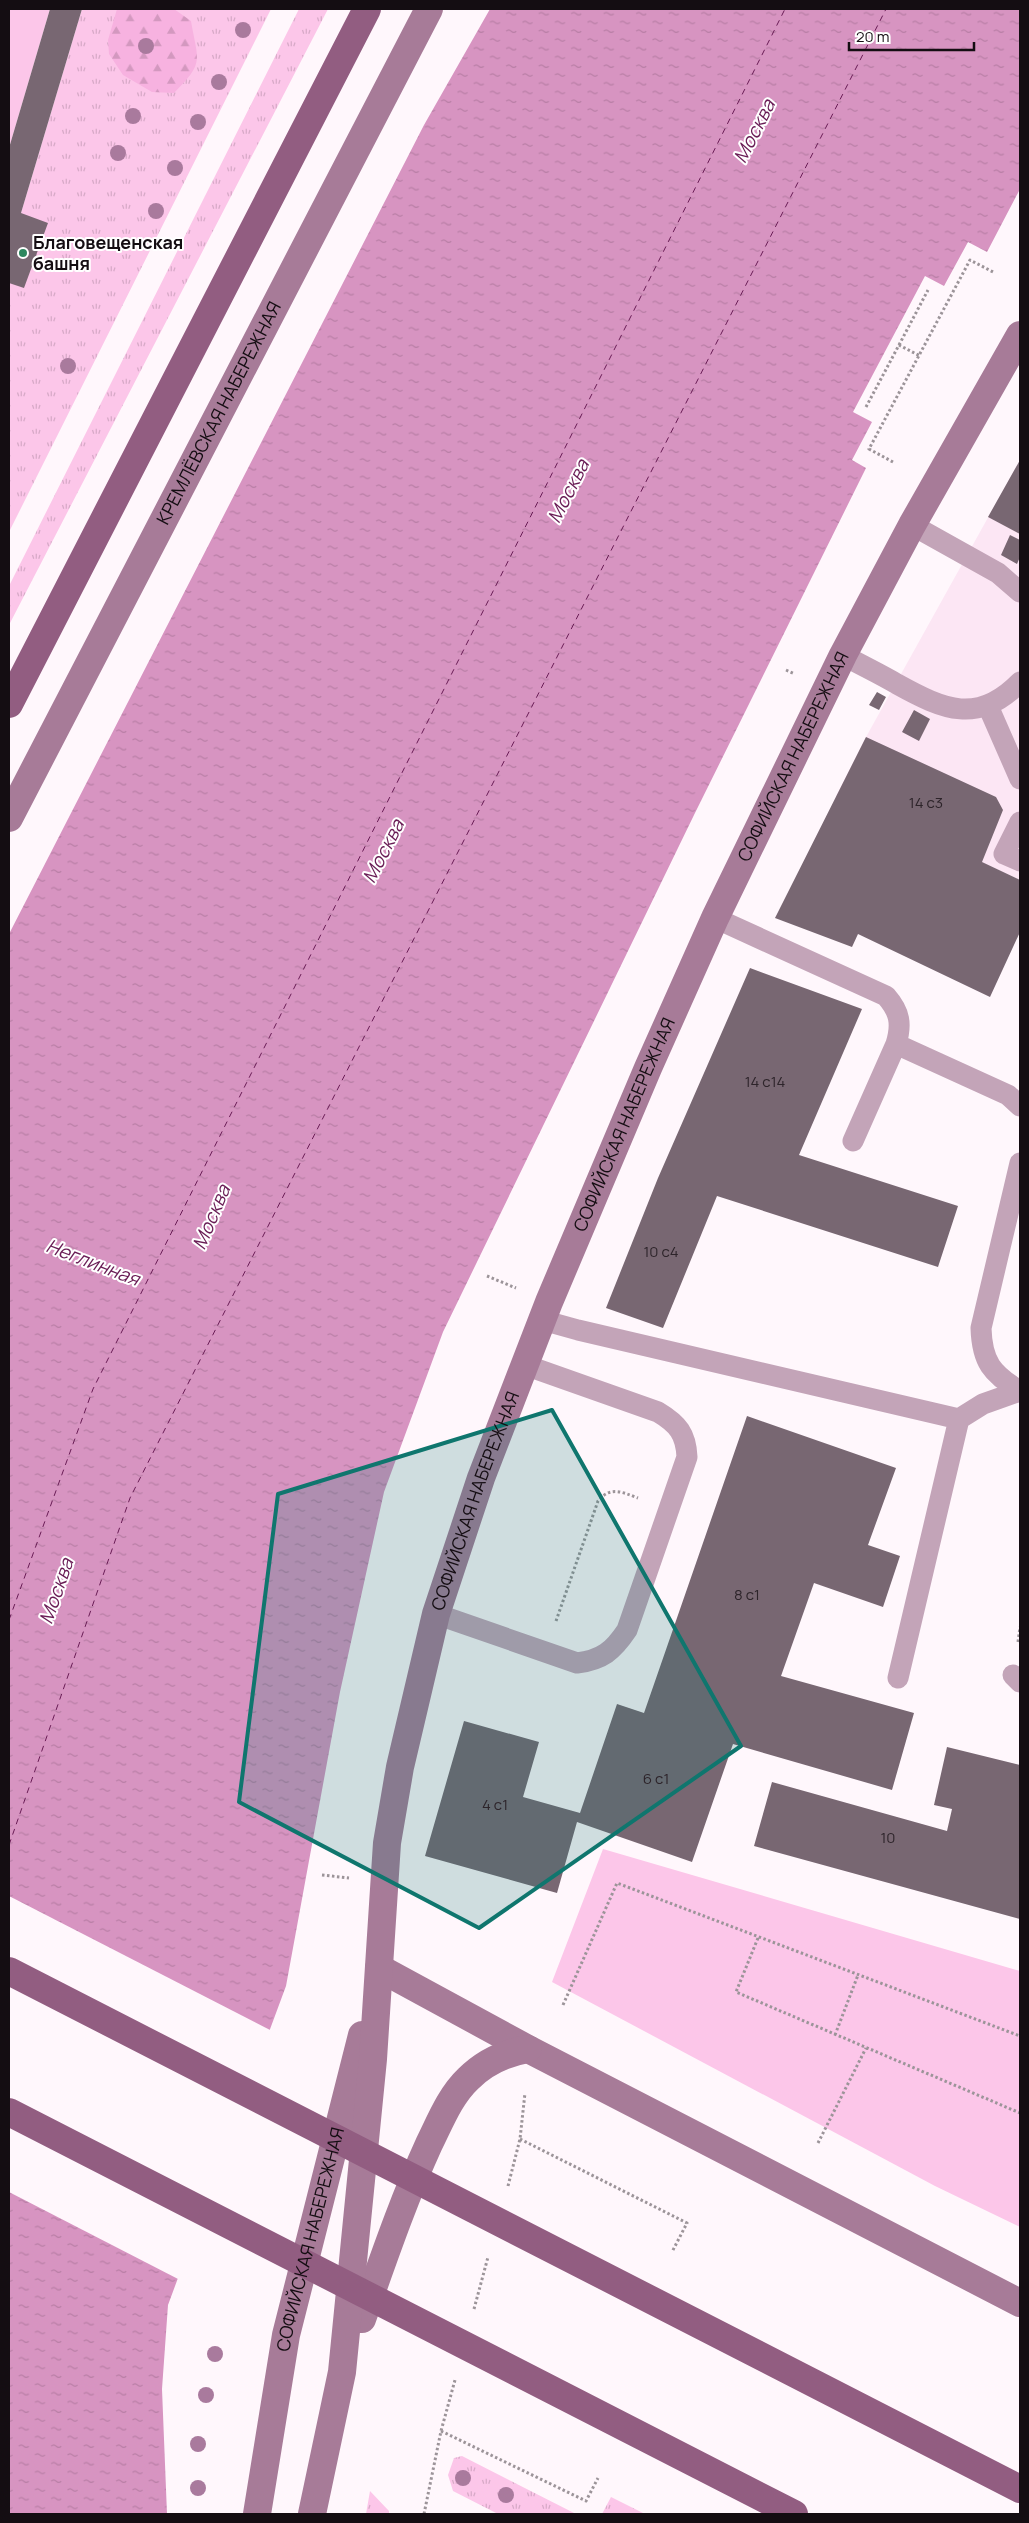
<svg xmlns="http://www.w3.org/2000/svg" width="1029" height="2523" font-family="Manrope,sans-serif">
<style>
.built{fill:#fce6f4}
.grass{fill:url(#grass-tufts)}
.forest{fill:url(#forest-firs)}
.park{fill:#fcc6e9}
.water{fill:url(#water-ripples)}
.pier{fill:#fff7fc}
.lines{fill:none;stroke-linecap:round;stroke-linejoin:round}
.ferry{stroke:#691c55;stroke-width:1;stroke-dasharray:6 5;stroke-linecap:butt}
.building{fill:#786772}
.path{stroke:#9c9499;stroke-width:3;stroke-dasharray:2.5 2.5;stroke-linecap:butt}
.lane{stroke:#c3a4b8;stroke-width:21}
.secondary{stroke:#a77b98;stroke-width:28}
.primary{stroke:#925d81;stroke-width:28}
.primary-bridge{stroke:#925d81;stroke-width:28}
.tree{fill:#a97a9d}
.marked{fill:#0f766e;fill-opacity:0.2;stroke:#0f766e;stroke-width:4;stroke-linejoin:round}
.poi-dot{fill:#2c875e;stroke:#fff;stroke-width:2}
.labels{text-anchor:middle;stroke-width:4;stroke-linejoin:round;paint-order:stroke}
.number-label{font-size:15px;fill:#2d242a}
.poi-label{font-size:18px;font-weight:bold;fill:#140d12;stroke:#fff;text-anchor:start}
.street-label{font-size:18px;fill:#140d12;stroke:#fff}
.water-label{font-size:19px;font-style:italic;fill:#691c55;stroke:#fff}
</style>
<defs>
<pattern id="grass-tufts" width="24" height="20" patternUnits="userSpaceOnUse" patternTransform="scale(1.25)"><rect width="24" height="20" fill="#fcc6e9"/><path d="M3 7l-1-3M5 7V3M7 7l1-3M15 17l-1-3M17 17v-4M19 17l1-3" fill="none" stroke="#d7a9c7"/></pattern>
<pattern id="forest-firs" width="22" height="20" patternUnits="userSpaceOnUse" patternTransform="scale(1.25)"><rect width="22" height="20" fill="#f7b2e0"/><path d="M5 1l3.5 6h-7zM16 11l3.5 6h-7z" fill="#d398bf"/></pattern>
<pattern id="water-ripples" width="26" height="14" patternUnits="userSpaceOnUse" patternTransform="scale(1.25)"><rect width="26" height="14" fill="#d794c1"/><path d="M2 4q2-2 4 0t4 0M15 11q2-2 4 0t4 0" fill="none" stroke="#b87ea5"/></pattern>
</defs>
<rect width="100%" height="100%" fill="#fff7fc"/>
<!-- built -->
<path class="built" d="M1020,460V880L836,796L866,737Z"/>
<!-- grass -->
<path class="grass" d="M82,9H271L9,532V281L23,286L21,213Z
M299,9H328L9,625V586Z
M462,2456L576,2514H498L453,2491L448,2475L454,2458Z
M370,2491L389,2511V2514H366Z
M611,2497L645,2514H602Z"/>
<!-- forest -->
<path class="forest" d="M117,9H174L191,21C198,62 205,62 174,93L152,92L123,75L109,54L108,40Z"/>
<!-- park -->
<path class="park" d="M9,9H50L9,148Z
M603,1849L1020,1971V2227L935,2186L552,1982Z"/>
<!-- water -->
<path class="water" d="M490,9H1020V189L987,252L968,242L944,286L925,276L853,412L872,422L852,460L866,468L694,815L443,1332L384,1492L340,1692L286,1986L168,2305L162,2389L167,2514H9V934L424,125Z"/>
<!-- pier -->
<path class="pier" d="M9,1896L272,2031L180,2280L9,2192Z"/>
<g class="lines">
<!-- ferry -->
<path class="ferry" d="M9,1620L93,1389L785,9
M9,1845L130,1498L886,9"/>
</g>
<!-- building -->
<path class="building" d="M50,9H82L21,213L48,223L24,288L9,283V148Z
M1020,460V534L988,517Z
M1010,535L1020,540V557L1017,564L1001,555Z
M877,692L886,697L879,710L869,705Z
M914,710L930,719L919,741L902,732Z
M866,737L996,797L1003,810L982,862L1020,880V932L990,997L858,934L852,947L775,918Z
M750,968L862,1009L799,1155L958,1206L938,1267L717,1196L663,1328L606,1308L658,1178Z
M747,1416L896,1468L868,1545L900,1556L883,1607L814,1583L781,1676L914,1713L892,1790L733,1744L692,1862L577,1822L557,1893L425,1856L464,1721L539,1742L523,1797L580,1813L617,1704L644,1713Z
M947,1747L1020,1765V1919L754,1846L772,1782L947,1831L952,1809L934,1805Z"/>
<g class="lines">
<!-- path -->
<path class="path" d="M899,345L928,290
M866,407L899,345L920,356
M893,462L869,449L970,260L995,273
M786,670L795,674
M487,1276L516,1288
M556,1621L598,1501C610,1486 622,1492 638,1498
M1018,1642L1020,1627
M322,1875L349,1878
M758,1938L736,1992L1020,2113
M563,2005L617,1883L1020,2036
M835,2035L858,1975
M520,2139L687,2223L672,2252
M818,2143L866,2048
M508,2186L520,2139L525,2093
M474,2309L488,2257
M441,2431L586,2501L598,2478
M424,2514L441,2431L455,2380"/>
<!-- lane -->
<path class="lane" d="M912,525L998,573L1020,592
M843,655C861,665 880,674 897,684C944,710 978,725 1020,682
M988,706L1020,779
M1020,822L1004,854L1020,861
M715,918L886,996C900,1012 902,1024 896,1044L1008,1095L1020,1106
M853,1141L896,1044
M542,1320L578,1330L959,1419
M1020,1391C992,1374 982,1362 981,1328L1020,1163
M436,1614L577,1663C602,1660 613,1651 627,1630L687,1457C686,1434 678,1424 658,1412L525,1365
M1013,1675L1020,1682
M898,1678L959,1419L983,1404L1020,1391"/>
<!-- secondary -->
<g class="secondary">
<path id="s1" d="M9,818L429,9"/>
<path d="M379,1968L528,2049L1020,2303"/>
<path d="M362,2319C383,2260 403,2201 429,2144C440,2122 450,2096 468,2079C485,2062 505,2053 528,2049"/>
<path id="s2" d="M257,2514L286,2335L362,2035"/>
<path id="s3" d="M312,2514L342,2372L373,2059L387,1843L400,1767L436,1614L481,1478L549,1302L648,1068L715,918L843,655L912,525L1020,335"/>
</g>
<!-- primary -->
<path class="primary" d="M9,704L367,9"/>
<!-- primary-bridge -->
<path class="primary-bridge" d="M9,1971L1020,2489
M9,2112L794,2514"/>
</g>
<!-- trees -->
<g class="tree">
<circle cx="243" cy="30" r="8"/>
<circle cx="146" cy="46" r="8"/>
<circle cx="219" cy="82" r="8"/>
<circle cx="133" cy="116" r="8"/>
<circle cx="198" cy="122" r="8"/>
<circle cx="118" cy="153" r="8"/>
<circle cx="175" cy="168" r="8"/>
<circle cx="156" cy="211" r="8"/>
<circle cx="68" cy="366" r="8"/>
<circle cx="215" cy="2354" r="8"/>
<circle cx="206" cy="2395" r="8"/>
<circle cx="198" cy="2444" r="8"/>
<circle cx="463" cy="2478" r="8"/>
<circle cx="198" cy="2488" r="8"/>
<circle cx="506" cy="2495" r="8"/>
</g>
<!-- marked area -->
<path class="marked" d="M552,1410L741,1746L479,1928L239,1802L278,1494Z"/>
<!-- markers -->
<circle class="poi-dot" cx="23" cy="253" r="5"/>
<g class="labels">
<!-- number labels -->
<g class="number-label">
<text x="926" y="808">14 с3</text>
<text x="765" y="1087">14 с14</text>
<text x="661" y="1257">10 с4</text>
<text x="747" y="1600">8 с1</text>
<text x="656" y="1784">6 с1</text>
<text x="495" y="1810">4 с1</text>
<text x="888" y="1843">10</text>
</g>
<!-- poi labels -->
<g class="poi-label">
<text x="33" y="249">Благовещенская<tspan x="33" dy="21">башня</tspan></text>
</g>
<!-- street labels -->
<g class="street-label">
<text dy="6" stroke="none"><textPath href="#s1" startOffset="456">КРЕМЛЁВСКАЯ НАБЕРЕЖНАЯ</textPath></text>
<text dy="6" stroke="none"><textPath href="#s3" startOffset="1840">СОФИЙСКАЯ НАБЕРЕЖНАЯ</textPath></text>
<text dy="6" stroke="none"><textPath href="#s3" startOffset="1435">СОФИЙСКАЯ НАБЕРЕЖНАЯ</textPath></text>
<text dy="6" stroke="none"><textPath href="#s3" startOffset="1030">СОФИЙСКАЯ НАБЕРЕЖНАЯ</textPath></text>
<text dy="6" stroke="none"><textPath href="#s2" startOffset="280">СОФИЙСКАЯ НАБЕРЕЖНАЯ</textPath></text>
</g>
<!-- water labels -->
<g class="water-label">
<text transform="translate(754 131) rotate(-63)" y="7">Москва</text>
<text transform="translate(568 491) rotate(-63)" y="7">Москва</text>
<text transform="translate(383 851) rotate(-63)" y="7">Москва</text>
<text transform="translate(211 1217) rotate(-67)" y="7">Москва</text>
<text transform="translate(93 1262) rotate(21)" y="7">Неглинная</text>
<text transform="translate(56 1591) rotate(-71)" y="7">Москва</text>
</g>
</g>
<!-- border -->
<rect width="1029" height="2523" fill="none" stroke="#140d12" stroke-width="20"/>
<!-- scale -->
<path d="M849 42v8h125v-8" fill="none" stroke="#140d12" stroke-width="2.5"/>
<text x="856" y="42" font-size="15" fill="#140d12" stroke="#ffffff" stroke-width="4" paint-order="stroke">20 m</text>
</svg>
